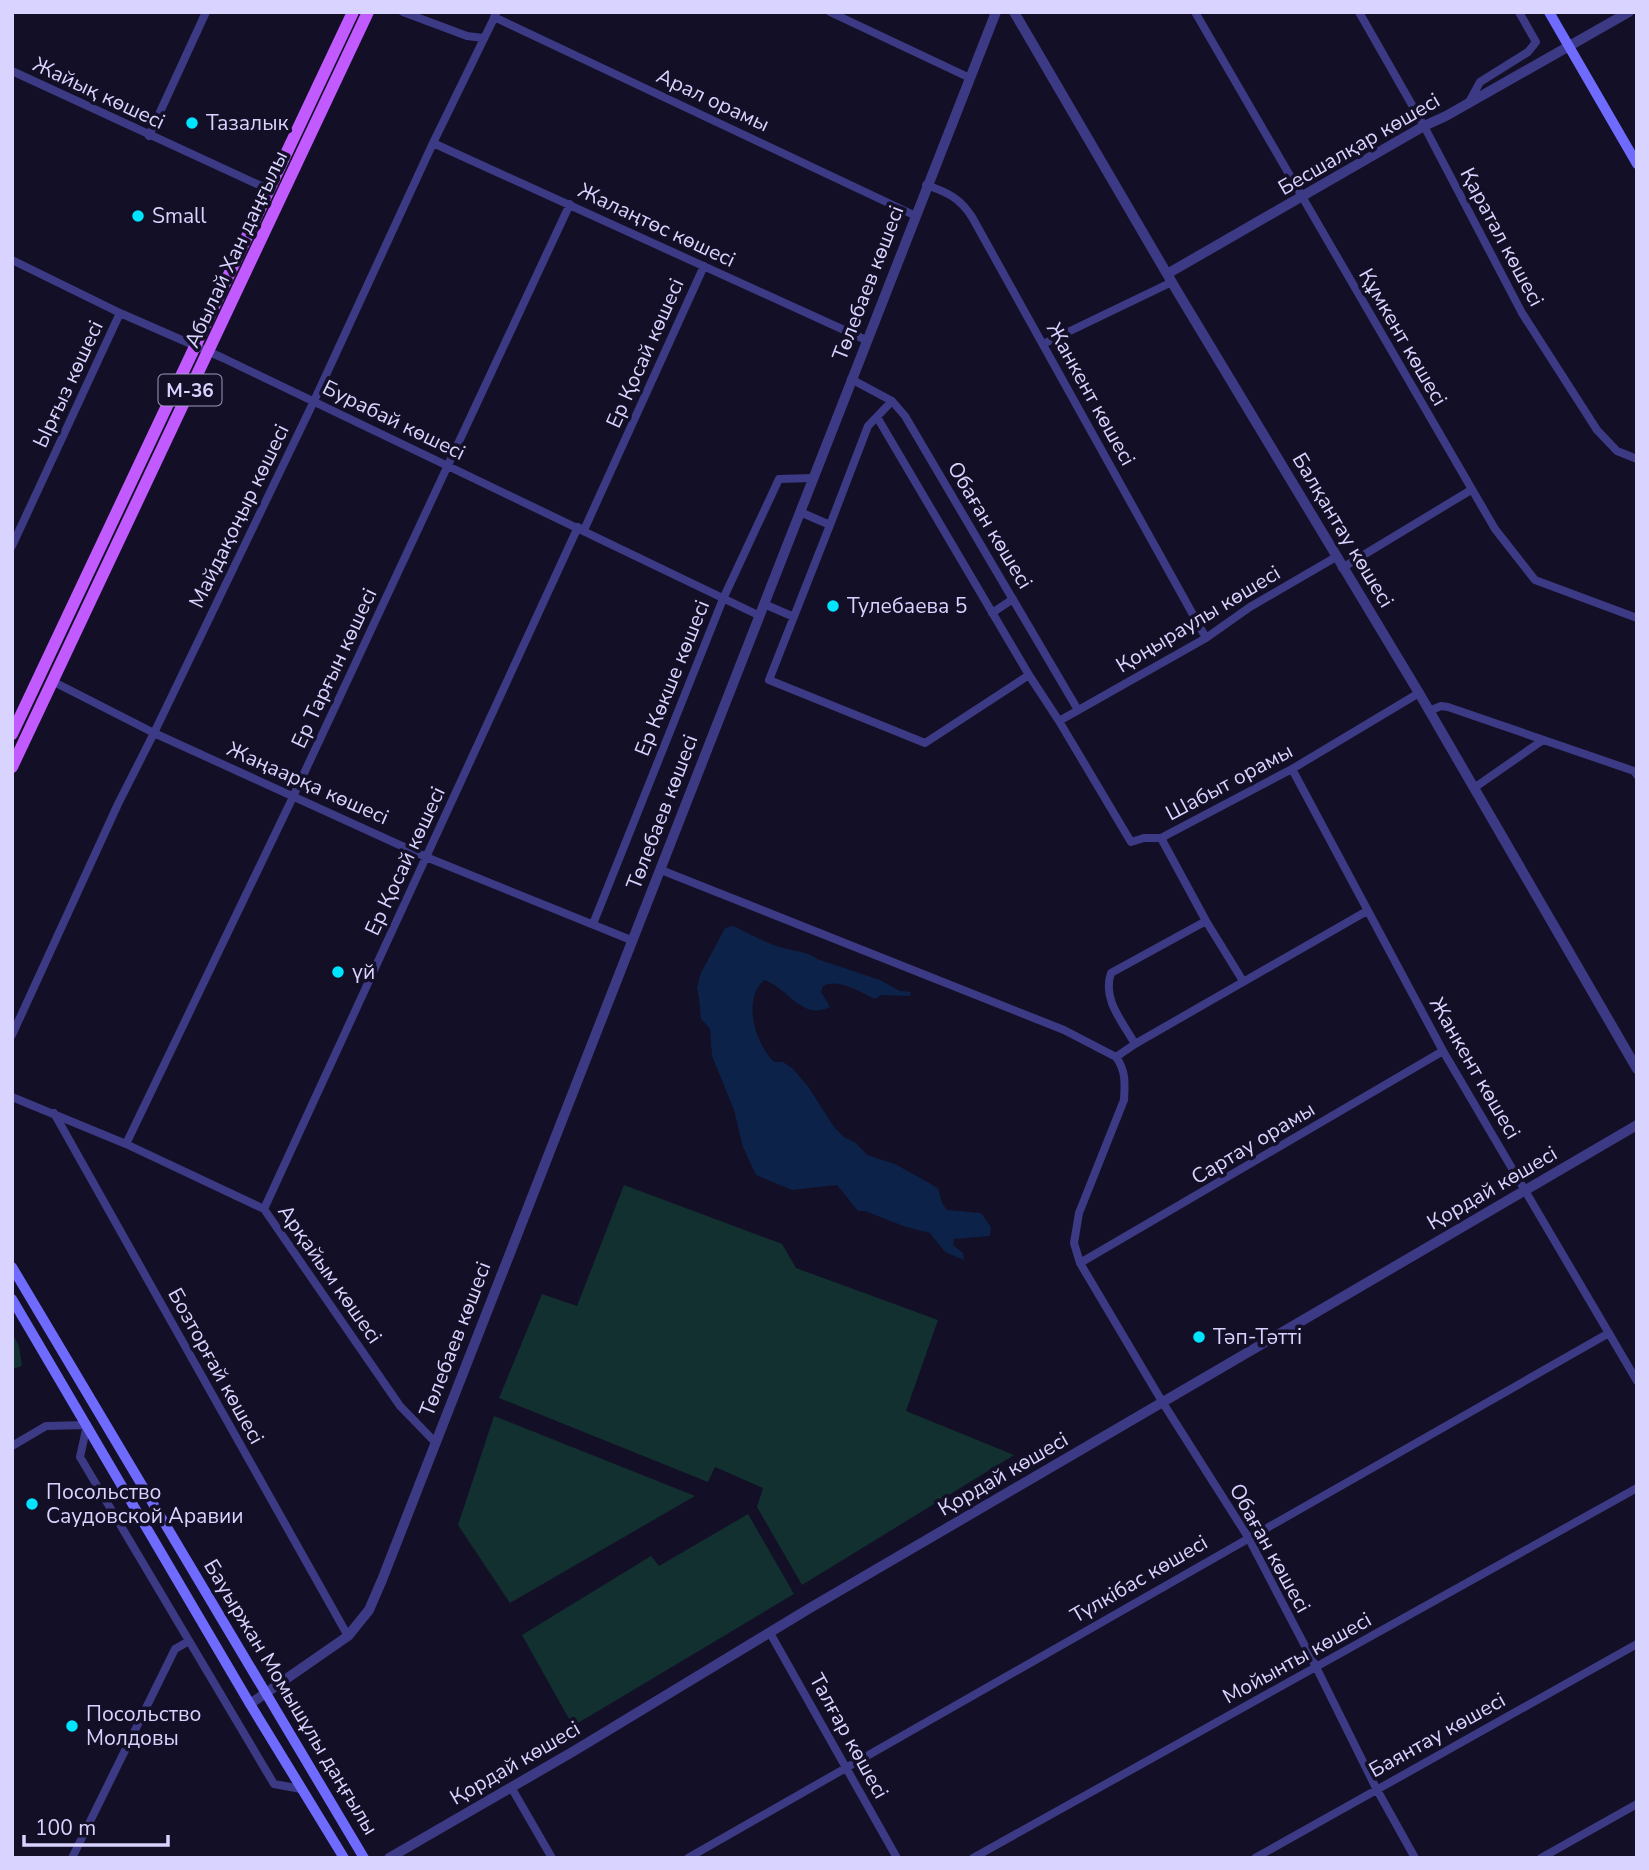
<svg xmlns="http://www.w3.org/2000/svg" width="1649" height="1870" font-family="'Nunito Sans',sans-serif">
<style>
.green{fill:#12302f}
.water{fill:#0c2248}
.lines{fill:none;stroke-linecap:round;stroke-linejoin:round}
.minor{stroke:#3d3a85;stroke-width:8}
.tertiary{stroke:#3d3a85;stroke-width:10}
.secondary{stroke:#6f6bff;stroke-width:10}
.primary{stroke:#c25bff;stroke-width:12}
.poi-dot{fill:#00e5ff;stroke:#130f26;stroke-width:2.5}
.labels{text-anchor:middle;stroke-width:7;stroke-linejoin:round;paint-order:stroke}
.shield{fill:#130f26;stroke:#9e99be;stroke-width:2}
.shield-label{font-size:19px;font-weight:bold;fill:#d9d4ff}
.street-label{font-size:21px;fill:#d9d4ff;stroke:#130f26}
.poi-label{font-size:21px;fill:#d9d4ff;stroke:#130f26;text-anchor:start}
</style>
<rect width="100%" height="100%" fill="#130f26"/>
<!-- green -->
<path class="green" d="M624,1185L782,1244L796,1268L938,1320L906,1411L1014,1455L802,1585L757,1507L763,1488L715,1467L708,1482L499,1398L542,1294L577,1306Z
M12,1333L19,1346L22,1366L12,1369Z
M494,1416L695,1496L510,1603L458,1525Z
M748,1514L794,1594L573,1726L522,1635L651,1556L659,1566Z"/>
<!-- water -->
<path class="water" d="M733,926C747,932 760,940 774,945C788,951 806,950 817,959L880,980L900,991L911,992L910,996L881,995L875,999C859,992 840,978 823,986L821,992L830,1007C801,1021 789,988 764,980C742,1000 755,1043 774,1062H783L792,1068L807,1085L834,1127L844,1137L856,1143L867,1155L895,1164L938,1188L942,1203L947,1210L981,1213L991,1227L990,1236L954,1239L953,1245L963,1253L964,1260L945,1252L930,1233L906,1227L865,1211H858L837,1185L792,1190L756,1175L743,1147L734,1110L712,1056L710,1029L701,1019L699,999L697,987L701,973L725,928Z"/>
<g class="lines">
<!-- minor -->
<path class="minor" d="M403,12L467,36L483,38
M830,12L970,78
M1195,12L1495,529L1535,580L1637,618
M1359,12L1424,126L1522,313L1597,430L1617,451L1637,459
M494,17L916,216
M12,71L270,190
M1468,104L1480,82L1528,52L1536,42L1519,12
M149,136L206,12
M433,143L866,340
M926,185C947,192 960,198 972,217L1206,638
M12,260L120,313L223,358L758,615
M1043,344L1172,282
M851,379L892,401L905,416L1078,710
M800,512L830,525L769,680L925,743L1029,675L877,417
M830,525L868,426L892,401
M584,530L704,266
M12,546L120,313
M1342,568L1471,490
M764,604L794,617
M992,613L1013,599
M1029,675L1059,721L1206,638L1250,607L1336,557
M52,681L154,733L426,857L631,940
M1429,711L1441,706L1448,707L1634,771L1637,775
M1059,721L1131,842L1144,838H1161
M1292,769L1443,1051L1637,1381
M1474,788L1543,740
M661,870L1064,1030L1116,1057
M1206,921L1111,973C1102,999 1122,1021 1135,1044L1116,1057C1126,1071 1125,1083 1124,1100L1079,1213L1074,1243L1080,1263L1163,1403L1248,1537L1316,1667L1376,1788L1415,1858
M593,924L723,599L779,479L812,478
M1243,981L1206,921L1161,838L1292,769L1419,693
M12,1035L118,804L154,733L314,401L433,143L497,12
M1135,1044L1367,911
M12,1097L126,1144L264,1209L400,1406L435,1442
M54,1113L348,1636
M126,1144L292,799L570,204
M264,1209L578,527
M1080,1263L1443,1051
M12,1446L46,1426L87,1425L80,1457L274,1784L301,1789
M770,1633L897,1858
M511,1787L552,1858
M72,1858L175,1649L189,1641
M688,1858L1609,1333
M973,1858L1637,1488
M1255,1858L1637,1644
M1541,1858L1637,1804"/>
<!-- tertiary -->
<path class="tertiary" d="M1014,12L1177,291L1419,693L1637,1069
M1167,274L1424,126L1446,116L1629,12
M250,1704L348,1636L369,1610L382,1580L996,12
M389,1858L574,1751L810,1608L1637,1125"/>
<!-- secondary -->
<path class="secondary" d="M1549,12L1637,164
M12,1267L364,1858
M12,1299L250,1704L344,1858"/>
<!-- primary -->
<path class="primary" d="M12,734L353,12
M12,767L368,12"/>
</g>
<!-- markers -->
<g class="poi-dot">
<circle cx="192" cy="123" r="7"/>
<circle cx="138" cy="216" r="7"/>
<circle cx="833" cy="606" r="7"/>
<circle cx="338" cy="972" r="7"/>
<circle cx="1199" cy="1337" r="7"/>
<circle cx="32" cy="1504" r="7"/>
<circle cx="72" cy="1726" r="7"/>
</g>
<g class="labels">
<!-- shield labels -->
<rect class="shield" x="158.5" y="374.5" width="63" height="31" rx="5"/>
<g class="shield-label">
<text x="190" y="397">M-36</text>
</g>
<!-- street labels -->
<g class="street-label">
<text transform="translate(99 93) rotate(25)" y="7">Жайық көшесі</text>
<text transform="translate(713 100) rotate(25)" y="7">Арал орамы</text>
<text transform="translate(1359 144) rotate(-30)" y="7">Бесшалқар көшесі</text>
<text transform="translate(657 225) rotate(25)" y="7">Жалаңтөс көшесі</text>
<text transform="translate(1502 237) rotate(62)" y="7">Қаратал көшесі</text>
<text transform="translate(236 249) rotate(-65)" y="7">Абылай Хан даңғылы</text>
<text transform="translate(868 283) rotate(-69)" y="7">Төлебаев көшесі</text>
<text transform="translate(1403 337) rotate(60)" y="7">Құмкент көшесі</text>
<text transform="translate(645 353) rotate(-66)" y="7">Ер Қосай көшесі</text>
<text transform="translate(68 384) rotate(-65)" y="7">Ырғыз көшесі</text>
<text transform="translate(1091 394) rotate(61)" y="7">Жанкент көшесі</text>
<text transform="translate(394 420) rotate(26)" y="7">Бурабай көшесі</text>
<text transform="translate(239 516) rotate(-64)" y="7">Майдақоңыр көшесі</text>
<text transform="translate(990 525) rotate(59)" y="7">Обаған көшесі</text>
<text transform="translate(1343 530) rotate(59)" y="7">Балқантау көшесі</text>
<text transform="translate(1198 619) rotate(-31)" y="7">Қоңыраулы көшесі</text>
<text transform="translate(334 668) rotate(-65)" y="7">Ер Тарғын көшесі</text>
<text transform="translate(672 678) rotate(-68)" y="7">Ер Көкше көшесі</text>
<text transform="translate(1229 782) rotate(-28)" y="7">Шабыт орамы</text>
<text transform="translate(308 783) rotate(24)" y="7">Жаңаарқа көшесі</text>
<text transform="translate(662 812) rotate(-69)" y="7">Төлебаев көшесі</text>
<text transform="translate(405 861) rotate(-65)" y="7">Ер Қосай көшесі</text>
<text transform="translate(1475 1068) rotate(60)" y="7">Жанкент көшесі</text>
<text transform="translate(1253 1143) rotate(-31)" y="7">Сартау орамы</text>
<text transform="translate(1492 1188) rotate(-30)" y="7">Қордай көшесі</text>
<text transform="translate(330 1274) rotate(55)" y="7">Арқайым көшесі</text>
<text transform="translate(455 1339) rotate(-69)" y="7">Төлебаев көшесі</text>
<text transform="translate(216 1366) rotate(61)" y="7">Бозторғай көшесі</text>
<text transform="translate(1003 1474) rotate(-30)" y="7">Қордай көшесі</text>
<text transform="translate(1270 1548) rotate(61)" y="7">Обаған көшесі</text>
<text transform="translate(1139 1579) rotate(-30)" y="7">Түлкібас көшесі</text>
<text transform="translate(1297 1658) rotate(-29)" y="7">Мойынты көшесі</text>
<text transform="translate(291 1697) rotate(59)" y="7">Бауыржан Момышұлы даңғылы</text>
<text transform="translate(1437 1735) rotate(-29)" y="7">Баянтау көшесі</text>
<text transform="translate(849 1736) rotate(61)" y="7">Талғар көшесі</text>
<text transform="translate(515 1763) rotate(-30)" y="7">Қордай көшесі</text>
</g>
<!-- poi labels -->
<g class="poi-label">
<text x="206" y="130">Тазалык</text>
<text x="152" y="223">Small</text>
<text x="847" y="613">Тулебаева 5</text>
<text x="352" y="979">үй</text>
<text x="1213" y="1344">Тәп-Тәтті</text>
<text x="46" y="1499">Посольство<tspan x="46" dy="24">Саудовской Аравии</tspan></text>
<text x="86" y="1721">Посольство<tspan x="86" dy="24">Молдовы</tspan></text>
</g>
</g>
<!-- border -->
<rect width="1649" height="1870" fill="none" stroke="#d9d4ff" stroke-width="28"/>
<!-- scale -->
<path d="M24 1835v10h144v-10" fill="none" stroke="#d9d4ff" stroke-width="3.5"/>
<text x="35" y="1835" font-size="21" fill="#d9d4ff" stroke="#130f26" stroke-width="5" paint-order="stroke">100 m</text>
</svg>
